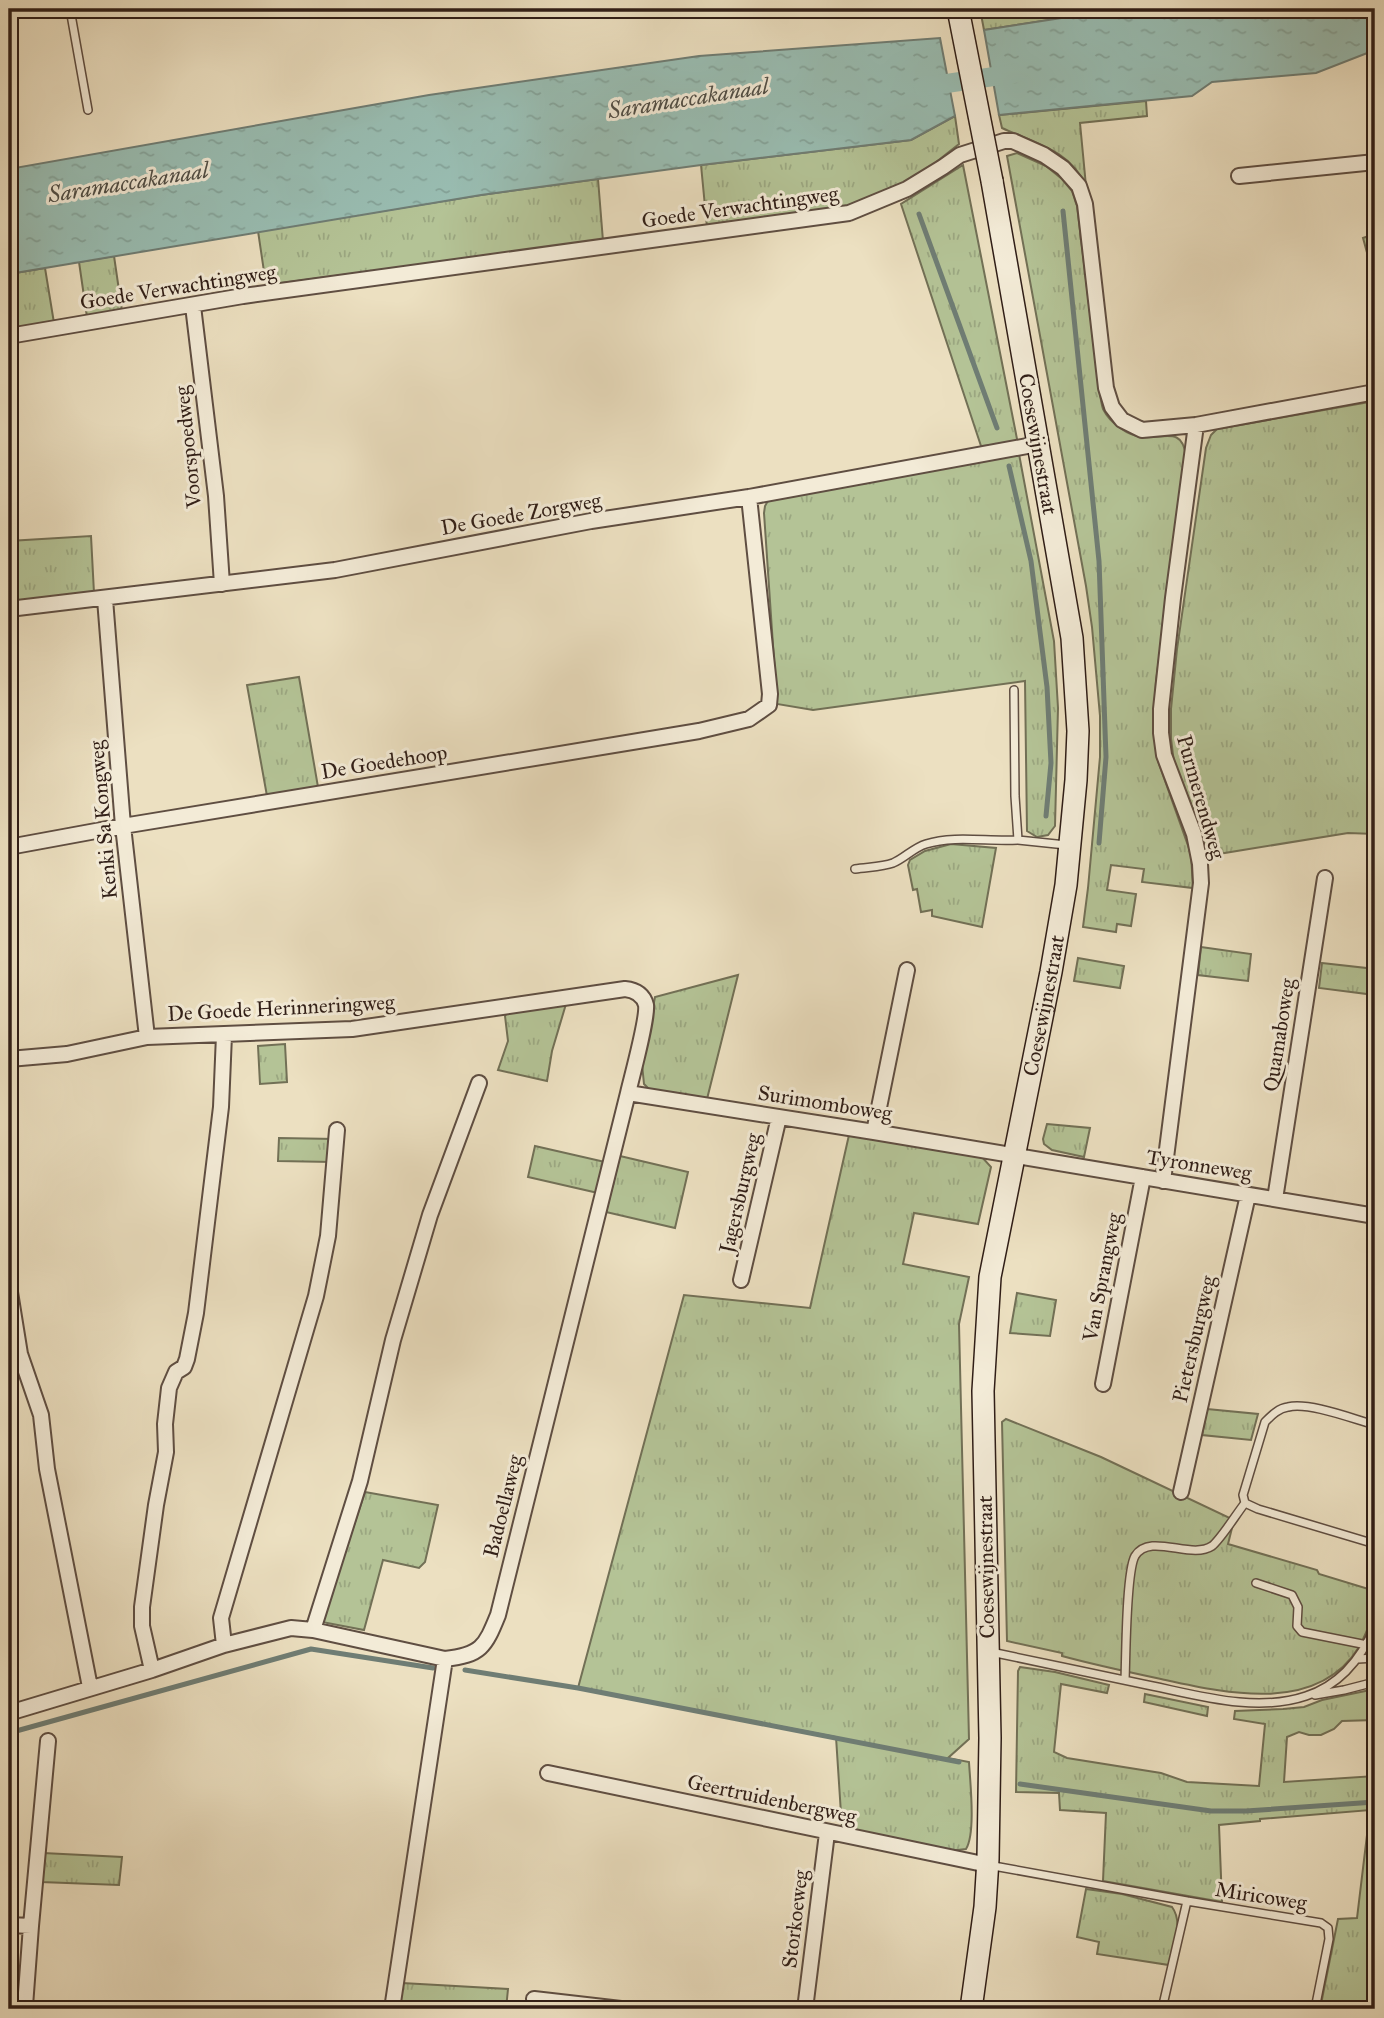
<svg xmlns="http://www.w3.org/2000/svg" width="1384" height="2018" font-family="'IM FELL Great Primer',serif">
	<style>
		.grass { fill: url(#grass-tufts); stroke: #727056; stroke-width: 2 }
		.water { fill: url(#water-ripples); stroke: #6f7d74; stroke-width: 2 }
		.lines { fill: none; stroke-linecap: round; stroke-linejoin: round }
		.stream { stroke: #6f7d74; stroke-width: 5 }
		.canal { stroke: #99bdb2; stroke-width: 19 }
		.service-casing { stroke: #5f4e42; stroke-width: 10 }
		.minor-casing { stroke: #5f4e42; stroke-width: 18 }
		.secondary-casing { stroke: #301e17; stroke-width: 24 }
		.service { stroke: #f3ebd7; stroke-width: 7 }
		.minor { stroke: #f3ebd7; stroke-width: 14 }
		.secondary { stroke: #f3ebd7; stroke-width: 21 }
		.secondary-bridge-casing { stroke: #301e17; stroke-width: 24; stroke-linecap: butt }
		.secondary-bridge { stroke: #f3ebd7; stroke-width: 21 }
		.labels { text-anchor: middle; stroke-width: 6; stroke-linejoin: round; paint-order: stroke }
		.street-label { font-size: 21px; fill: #301e17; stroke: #f3ebd7 }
		.water-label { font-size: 23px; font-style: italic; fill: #504e46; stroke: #f3ebd7 }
	</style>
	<defs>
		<pattern id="grass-tufts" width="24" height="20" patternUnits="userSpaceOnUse" patternTransform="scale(1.75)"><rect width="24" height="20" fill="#b4c396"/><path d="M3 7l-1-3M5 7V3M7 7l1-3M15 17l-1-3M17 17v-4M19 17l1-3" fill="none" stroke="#9ba781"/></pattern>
		<pattern id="water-ripples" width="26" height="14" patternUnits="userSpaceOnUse" patternTransform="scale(1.75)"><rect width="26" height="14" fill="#99bdb2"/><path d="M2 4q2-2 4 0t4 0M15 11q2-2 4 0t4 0" fill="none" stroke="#84a298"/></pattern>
	</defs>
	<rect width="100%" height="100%" fill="#ece0c1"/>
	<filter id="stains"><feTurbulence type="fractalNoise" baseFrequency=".00286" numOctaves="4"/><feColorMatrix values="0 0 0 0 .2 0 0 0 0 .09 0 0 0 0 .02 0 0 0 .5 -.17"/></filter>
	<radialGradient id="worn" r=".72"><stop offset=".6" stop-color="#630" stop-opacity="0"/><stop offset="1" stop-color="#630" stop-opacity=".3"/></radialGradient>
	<path class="grass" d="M980 9H1095V13L984 30Z
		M1146 101 1147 116 1080 123 1086 186C1070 150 1035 143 1002 128L999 115Z
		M955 116 959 144 926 170 885 194 860 203 829 210 707 227 701 165 911 140Z
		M1017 153 1046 166 1062 179 1072 191 1077 206 1099 387C1100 394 1101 403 1103 409 1110 423 1128 436 1143 437 1164 439 1182 426 1186 456L1156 681 1154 725 1158 761 1191 854 1193 888 1142 882 1144 869 1111 865 1107 890 1136 894 1131 926 1117 924 1116 932 1083 927 1088 888 1100 757V716L1092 627 1086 586 1007 156Z
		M963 165 1018 444 981 446 901 204Z
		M598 179 603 241 266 285 258 231 481 195Z
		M1375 234V282L1363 238Z
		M114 256 122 311 87 317 79 262Z
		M45 268 54 323 9 330V274Z
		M1375 401V834L1348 833 1206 856 1199 824 1174 763 1171 738V709L1177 649 1206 448 1211 435 1217 429Z
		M1019 454 1054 641 1058 708 1055 826 1048 835 1037 837 1027 831 1025 681 813 710 777 704 764 513 765 506 769 499Z
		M91 536 94 593 9 603V541Z
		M299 677 318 787 267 796 247 685Z
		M951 844 996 848 982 927 932 916V910L921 912 917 889 913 890 908 865 910 860 925 851Z
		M1201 947 1251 954 1248 981 1198 975Z
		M1078 958 1124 966 1120 988 1074 981Z
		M1322 963 1375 969V995L1319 988Z
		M738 975 707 1099 649 1089 644 1084 642 1064 655 997Z
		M566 1004 552 1051 547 1081 498 1070 508 1041 505 1016 507 1013Z
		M285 1044 287 1082 260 1084 258 1046Z
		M1047 1124 1090 1128 1084 1157 1052 1150 1044 1144 1043 1139Z
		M849 1135 981 1156 991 1167 978 1224 914 1213 903 1264 969 1277 959 1324 969 1739 948 1758 969 1762C970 1781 976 1833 966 1849L949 1851 842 1829 836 1737 578 1688 684 1295 810 1308Z
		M279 1138 335 1139 332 1162 278 1161Z
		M535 1146 605 1162 598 1193 528 1177Z
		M620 1156 688 1172 675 1228 606 1212Z
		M1017 1293 1056 1300 1050 1336 1010 1333Z
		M1207 1409 1258 1414 1251 1440 1202 1435Z
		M1006 1419 1101 1457 1234 1520 1228 1544 1317 1570 1319 1574 1375 1591C1375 1612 1369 1629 1359 1647 1317 1715 1225 1693 1161 1679 1128 1672 1095 1665 1062 1656V1653L1007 1641 1002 1422Z
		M365 1492 438 1505 425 1562 419 1568 383 1560 364 1630 322 1622Z
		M1020 1667 1055 1672 1109 1685 1107 1693 1061 1684 1054 1752 1067 1758 1161 1773 1187 1782 1259 1786 1265 1724 1234 1719 1235 1711 1283 1709 1304 1707 1322 1700 1375 1689V1720L1342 1721 1334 1729 1321 1735H1309L1299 1732 1287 1737 1284 1782 1375 1776V2009H1320L1338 1919 1357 1918 1370 1810 1260 1819V1821L1219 1825 1222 1902 1103 1881 1106 1813 1060 1810 1059 1793 1016 1792 1018 1671Z
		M1145 1694 1208 1707 1207 1716 1144 1702Z
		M43 1853 122 1857 119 1885 41 1882Z
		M1086 1889 1122 1894 1172 1907C1184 1923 1173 1947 1169 1965L1097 1954 1099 1942 1077 1937Z
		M402 1983 508 1989 506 2009H398Z"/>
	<path class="water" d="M1120 9H1375V50L1316 73 1212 82 1192 96 999 115 984 30Z
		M940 38 955 116 911 140 701 165 481 195 9 274V169L429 95 699 56Z"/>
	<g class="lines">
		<path class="stream" d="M1063 211 1099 561 1106 757 1099 843
			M919 214 997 428
			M1009 466 1031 561 1047 687 1051 763 1046 816
			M465 1670 578 1688 959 1762
			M9 1733 311 1649 433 1668
			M1020 1784 1211 1811H1246L1375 1802"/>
		<path class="canal" d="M923 87 1018 73"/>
		<g class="service-casing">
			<path id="service" d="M70 9 88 110
				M1014 690 1015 796 1018 840 1066 845
				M855 869C867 867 882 867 893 863 905 858 913 848 926 844 955 835 988 842 1018 840
				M1375 1425C1353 1419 1310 1402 1288 1407 1279 1408 1272 1415 1265 1422L1243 1495 1245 1503 1258 1509 1375 1544
				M1256 1583 1292 1595 1298 1607 1297 1626 1302 1632 1367 1645
				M991 1652C1040 1662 1089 1673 1138 1683 1191 1693 1253 1714 1306 1696 1340 1685 1362 1657 1375 1626
				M1358 1659 1375 1658
				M1125 1680C1126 1657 1126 1572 1135 1556 1150 1532 1191 1560 1212 1546 1221 1539 1237 1513 1245 1503
				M1315 1695 1344 1690 1375 1682
				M988 1865 1187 1901 1321 1923 1328 1928 1329 1939 1315 2009
				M1162 2009 1187 1901"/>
		</g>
		<g class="minor-casing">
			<path id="minor" d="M1239 176 1375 162
				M193 306 216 496 222 584
				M9 336 243 296 849 213 907 189 943 167 960 155 1004 141H1013L1044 155 1063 168 1079 186 1085 204 1106 388 1112 407 1122 420 1142 430 1196 425 1375 392
				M105 599 123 826 147 1037
				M9 609 335 570 591 521 749 497 1038 444
				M9 847 123 826 699 731 749 719 769 705 770 694 749 497
				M9 1059 67 1054 147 1037 352 1029 625 989C635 990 643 994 646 1005 648 1018 632 1076 628 1093L498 1615C485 1647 481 1655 445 1659L392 2009
				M628 1093 874 1132 1375 1216
				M874 1132 907 970
				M1163 1181 1201 883 1200 864 1194 834 1164 755 1161 733V709L1173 598 1196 425
				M1275 1199 1325 878
				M741 1280 779 1117
				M9 1286 20 1354 41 1415 47 1469 90 1687
				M1103 1384 1143 1177
				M1181 1492 1248 1195
				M313 1630 360 1481 393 1340 430 1215 479 1083
				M224 1645 221 1618 316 1296 328 1236 337 1130
				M152 1670 142 1626V1607L156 1505 166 1452 165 1424 169 1388 176 1372 184 1367 187 1359 196 1313 221 1107 224 1035
				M9 1713 152 1670 224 1645 291 1628 313 1630 445 1659
				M548 1773 988 1865
				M9 1925 31 1926
				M534 1999 621 2009
				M25 2006 31 1926 48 1741
				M805 2009 827 1833"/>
		</g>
		<g class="secondary-casing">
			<g id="secondary">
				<path id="s1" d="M971 2009 985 1907 988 1859 990 1738 983 1391 990 1277 1051 972 1066 885 1076 780 1078 731 1072 638 992 181"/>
			</g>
		</g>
		<use href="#service" class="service"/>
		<use href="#minor" class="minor"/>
		<use href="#secondary" class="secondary"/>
		<g class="secondary-bridge-casing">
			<path id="secondary-bridge" d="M958 9 992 181"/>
		</g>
		<use href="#secondary-bridge" class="secondary-bridge"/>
	</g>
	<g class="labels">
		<g class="street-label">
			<text transform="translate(740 207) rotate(-8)" y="7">Goede Verwachtingweg</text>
			<text transform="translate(178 287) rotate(-9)" y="7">Goede Verwachtingweg</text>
			<text transform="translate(1038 444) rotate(80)" y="7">Coesewijnestraat</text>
			<text transform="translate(188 447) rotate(-96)" y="7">Voorspoedweg</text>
			<text transform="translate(521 514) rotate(-10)" y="7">De Goede Zorgweg</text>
			<text transform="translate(384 762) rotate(-9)" y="7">De Goedehoop</text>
			<text transform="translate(1201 797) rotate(74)" y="7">Purmerendweg</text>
			<text transform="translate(103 820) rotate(-95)" y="7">Kenki Sa Kongweg</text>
			<text dy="7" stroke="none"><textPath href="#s1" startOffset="1010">Coesewijnestraat</textPath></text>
			<text transform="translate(281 1008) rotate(-3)" y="7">De Goede Herinneringweg</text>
			<text transform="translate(1279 1035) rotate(-81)" y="7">Quamaboweg</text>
			<text transform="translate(825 1103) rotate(9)" y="7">Surimomboweg</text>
			<text transform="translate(1199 1165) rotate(9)" y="7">Tyronneweg</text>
			<text transform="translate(740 1193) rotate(-77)" y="7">Jagersburgweg</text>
			<text transform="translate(1102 1277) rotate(-79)" y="7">Van Sprangweg</text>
			<text transform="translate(1194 1339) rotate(-77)" y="7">Pietersburgweg</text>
			<text transform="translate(503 1506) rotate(-76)" y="7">Badoellaweg</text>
			<text transform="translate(986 1567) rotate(-91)" y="7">Coesewijnestraat</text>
			<text transform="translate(772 1799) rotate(12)" y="7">Geertruidenbergweg</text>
			<text transform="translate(1261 1896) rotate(9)" y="7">Miricoweg</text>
			<text transform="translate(795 1919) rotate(-83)" y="7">Storkoeweg</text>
		</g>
		<g class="water-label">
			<text transform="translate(688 98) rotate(-9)" y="8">Saramaccakanaal</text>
			<text transform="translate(128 182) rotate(-9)" y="8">Saramaccakanaal</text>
		</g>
	</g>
	<rect width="1384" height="2018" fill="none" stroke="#ece0c1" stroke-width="35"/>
	<rect x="10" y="10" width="1363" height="1997" fill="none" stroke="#301e17" stroke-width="3.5"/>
	<rect x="18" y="18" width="1349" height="1983" fill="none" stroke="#301e17" stroke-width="2"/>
	<rect width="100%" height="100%" filter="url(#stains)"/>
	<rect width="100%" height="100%" fill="url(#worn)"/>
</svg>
